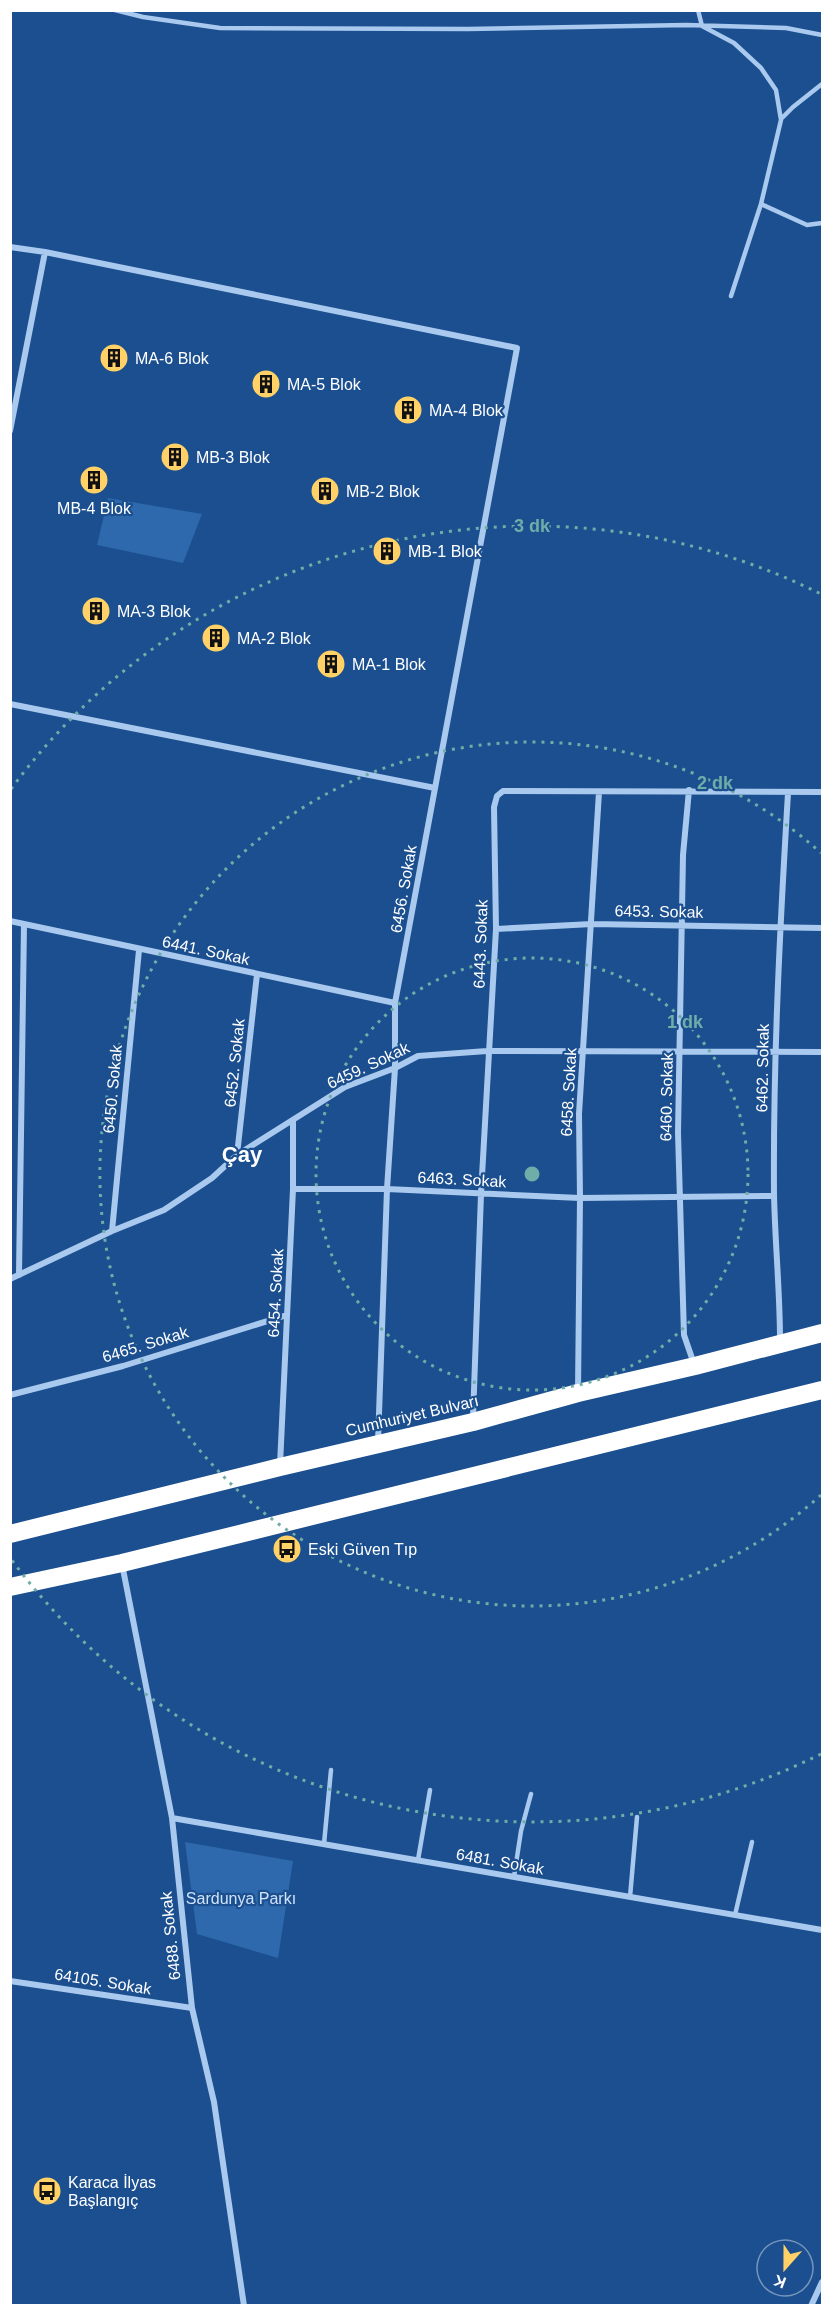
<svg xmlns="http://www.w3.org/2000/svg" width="833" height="2316" font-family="Arial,sans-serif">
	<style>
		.green { fill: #2e69ad }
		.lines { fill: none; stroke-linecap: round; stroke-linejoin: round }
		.lane { stroke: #a9c9ee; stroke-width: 4.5 }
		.street { stroke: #a9c9ee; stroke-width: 6 }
		.highway { stroke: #fff; stroke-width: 18 }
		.ring { fill: none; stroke: #6fada8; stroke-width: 3; stroke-dasharray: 3 6 }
		.labels { text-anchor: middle; stroke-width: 4.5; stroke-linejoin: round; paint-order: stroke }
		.poi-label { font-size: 16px; fill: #fff; stroke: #1b4f8f; text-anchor: start }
		.street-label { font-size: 16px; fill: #fff; stroke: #1b4f8f }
		.park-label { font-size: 16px; fill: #cfe3fa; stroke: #1b4f8f }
		.district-label { font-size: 22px; font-weight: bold; fill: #fff; stroke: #1b4f8f }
		.centre { fill: #6fada8; stroke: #1b4f8f; stroke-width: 3 }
		.ring-label { font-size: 18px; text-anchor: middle; font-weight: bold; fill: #6fada8; stroke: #1b4f8f; stroke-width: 4.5; stroke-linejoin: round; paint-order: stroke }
	</style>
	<rect width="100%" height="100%" fill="#1b4f8f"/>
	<path class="green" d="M108 498 202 514 183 563 97 545Z
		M185 1842 293 1861 278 1958 197 1934Z"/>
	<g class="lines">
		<path class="lane" d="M115 10 143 17 220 28 468 29 686 25 786 28 822 35
			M698 10 702 26 734 43 761 68 776 90 781 120 761 204 731 296
			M781 119 793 107 822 84
			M761 204 807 225 822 223
			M324 1844 331 1770
			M418 1860 430 1790
			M514 1877 521 1831 531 1794
			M630 1897 637 1817
			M735 1915 752 1842"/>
		<path class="street" d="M10 247 45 252 517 348 395 1003V1068L387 1189 378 1442
			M10 431 45 252
			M10 704 435 788
			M689 790 683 855 678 1133 684 1335 694 1364
			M10 921 395 1003
			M496 929 592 924 822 928
			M237 1155 257 974
			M293 1189H387L580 1198 774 1196
			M112 1231 139 950
			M19 1275 24 924
			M10 1279 112 1231 164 1210 212 1178 237 1155 345 1087 395 1068 418 1056 487 1051 822 1052
			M780 1340C780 1292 775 1243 774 1194 773 1060 780 926 788 793
			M578 1391 580 1198 579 1114 599 792
			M10 1395 123 1366 287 1315
			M473 1418 481 1194 496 929 494 807 497 796 503 791 822 792
			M280 1465 293 1189V1121
			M122 1564 172 1818 192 2008 214 2102 244 2306
			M172 1818 822 1930
			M10 1981 192 2008
			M811 2306 822 2282"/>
		<path class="highway" d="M10 1534 280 1467 473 1422 578 1393 695 1366 822 1333
			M10 1587 122 1563 822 1390"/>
	</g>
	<g class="ring">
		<circle cx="532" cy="1174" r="216"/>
		<path d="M821 1495A432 432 0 1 1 821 853"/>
		<path d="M821 1754A648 648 0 0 1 11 1559M11 789A648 648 0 0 1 821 594"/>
	</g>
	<defs>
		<g id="building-disc" transform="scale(1.5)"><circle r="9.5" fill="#ffd166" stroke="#1b4f8f"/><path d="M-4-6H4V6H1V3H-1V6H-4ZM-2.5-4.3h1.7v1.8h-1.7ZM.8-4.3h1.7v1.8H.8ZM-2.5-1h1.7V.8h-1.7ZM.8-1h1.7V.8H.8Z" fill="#111"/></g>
		<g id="bus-disc" transform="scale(1.5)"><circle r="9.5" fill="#ffd166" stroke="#1b4f8f"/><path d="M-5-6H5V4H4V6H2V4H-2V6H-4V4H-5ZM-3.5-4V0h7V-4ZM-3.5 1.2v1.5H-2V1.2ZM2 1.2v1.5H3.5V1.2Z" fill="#111"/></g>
	</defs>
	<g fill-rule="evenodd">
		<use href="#building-disc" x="114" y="358"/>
		<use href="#building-disc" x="266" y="384"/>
		<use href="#building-disc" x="408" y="410"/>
		<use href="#building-disc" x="175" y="457"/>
		<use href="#building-disc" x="94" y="480"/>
		<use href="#building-disc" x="325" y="491"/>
		<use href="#building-disc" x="387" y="551"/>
		<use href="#building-disc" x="96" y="611"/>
		<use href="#building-disc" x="216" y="638"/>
		<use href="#building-disc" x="331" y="664"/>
		<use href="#bus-disc" x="287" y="1549"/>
		<use href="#bus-disc" x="47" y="2191"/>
	</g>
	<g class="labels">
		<g class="poi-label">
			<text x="135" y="364">MA-6 Blok</text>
			<text x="287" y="390">MA-5 Blok</text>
			<text x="429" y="416">MA-4 Blok</text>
			<text x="196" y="463">MB-3 Blok</text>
			<text x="346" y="497">MB-2 Blok</text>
			<text x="94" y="514" text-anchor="middle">MB-4 Blok</text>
			<text x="408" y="557">MB-1 Blok</text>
			<text x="117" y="617">MA-3 Blok</text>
			<text x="237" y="644">MA-2 Blok</text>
			<text x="352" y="670">MA-1 Blok</text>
			<text x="308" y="1555">Eski Güven Tıp</text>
			<text x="68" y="2188">Karaca İlyas<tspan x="68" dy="18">Başlangıç</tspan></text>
		</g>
		<g class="street-label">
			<text transform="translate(403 889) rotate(-80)" y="6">6456. Sokak</text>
			<text transform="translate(659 911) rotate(1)" y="6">6453. Sokak</text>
			<text transform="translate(480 944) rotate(-88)" y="6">6443. Sokak</text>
			<text transform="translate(206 950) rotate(12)" y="6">6441. Sokak</text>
			<text transform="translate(234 1063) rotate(-84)" y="6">6452. Sokak</text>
			<text transform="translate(368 1065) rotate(-25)" y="6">6459. Sokak</text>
			<text transform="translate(762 1068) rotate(-89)" y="6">6462. Sokak</text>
			<text transform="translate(112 1089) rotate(-85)" y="6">6450. Sokak</text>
			<text transform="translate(568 1092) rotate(-87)" y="6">6458. Sokak</text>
			<text transform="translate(666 1097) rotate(-89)" y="6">6460. Sokak</text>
			<text transform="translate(462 1179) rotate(3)" y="6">6463. Sokak</text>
			<text transform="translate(275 1293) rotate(-87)" y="6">6454. Sokak</text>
			<text transform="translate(145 1344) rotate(-17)" y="6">6465. Sokak</text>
			<text transform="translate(412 1415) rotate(-13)" y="6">Cumhuriyet Bulvarı</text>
			<text transform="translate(500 1861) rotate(10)" y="6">6481. Sokak</text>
			<text transform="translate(170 1936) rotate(-96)" y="6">6488. Sokak</text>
			<text transform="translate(103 1981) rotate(9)" y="6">64105. Sokak</text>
		</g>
		<g class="park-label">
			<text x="241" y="1904">Sardunya Parkı</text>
		</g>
		<g class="district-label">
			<text x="242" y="1162">Çay</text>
		</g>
	</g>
	<circle cx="532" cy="1174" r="9" class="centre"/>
	<g class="ring-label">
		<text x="532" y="532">3 dk</text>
		<text x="715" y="789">2 dk</text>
		<text x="685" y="1028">1 dk</text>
	</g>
	<rect width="833" height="2316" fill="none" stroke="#ffffff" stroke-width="24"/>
	<g transform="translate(785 2268) rotate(201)"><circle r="28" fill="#1b4f8f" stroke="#7695bc" stroke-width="1.5"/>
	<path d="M0-4.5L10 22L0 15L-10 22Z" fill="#ffd166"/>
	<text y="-9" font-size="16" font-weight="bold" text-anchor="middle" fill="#ffffff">K</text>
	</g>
</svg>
